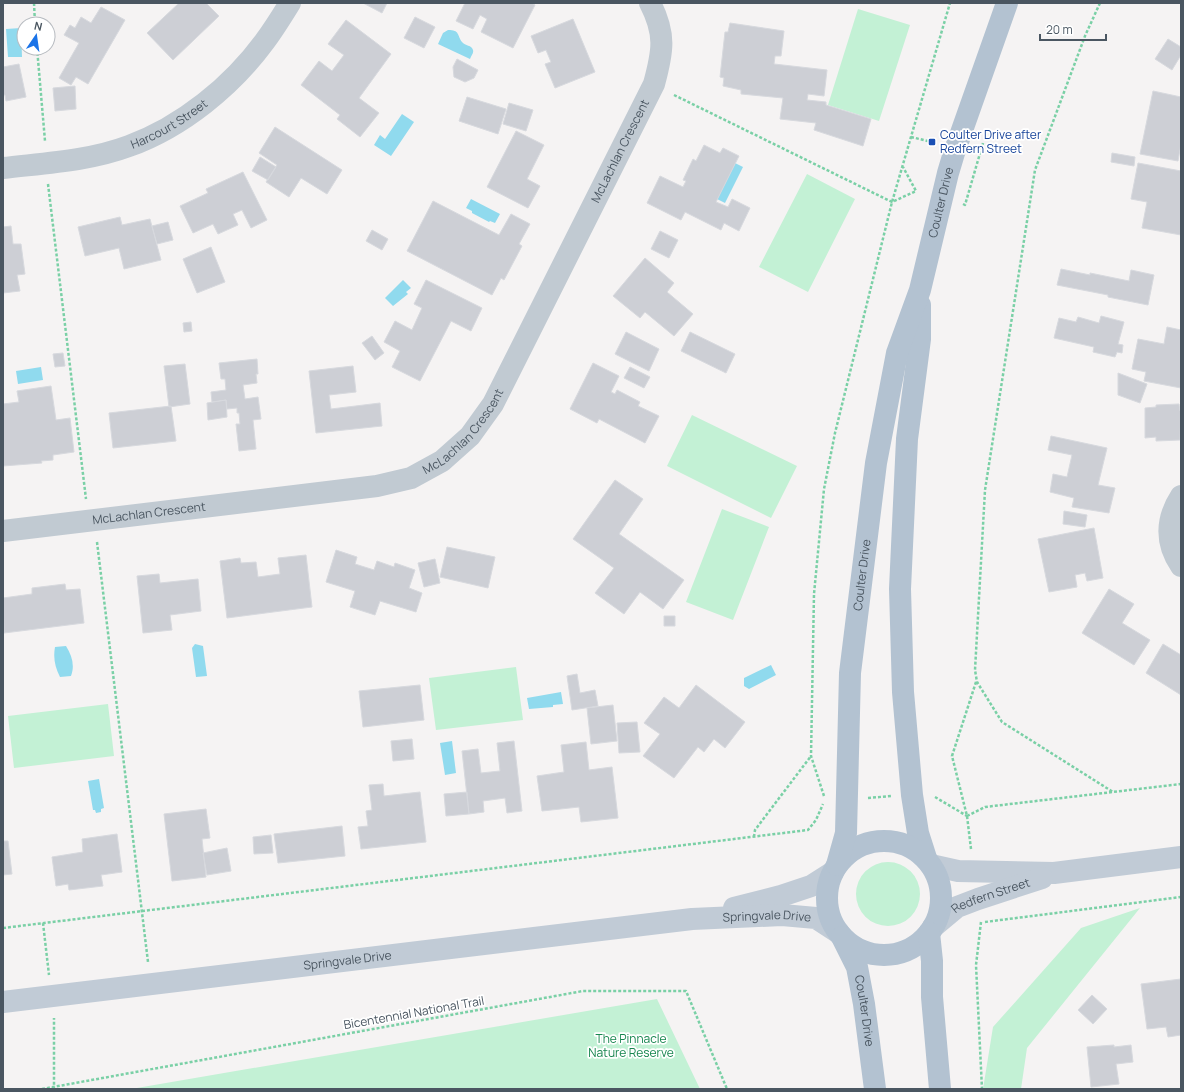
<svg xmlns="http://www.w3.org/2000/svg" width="1184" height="1092" font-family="Manrope,sans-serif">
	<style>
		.green { fill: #c3f1d5 }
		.water { fill: #90daee }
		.building { fill: #cdcfd5; stroke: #d7d9de }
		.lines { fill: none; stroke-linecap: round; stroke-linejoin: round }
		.path { stroke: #7ad0a6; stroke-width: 2.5; stroke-dasharray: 3 2; stroke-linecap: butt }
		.minor { stroke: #c1cad2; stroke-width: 22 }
		.secondary { stroke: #c1cbd6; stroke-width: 22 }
		.primary { stroke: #b3c2d1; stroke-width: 22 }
		.transit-dot { fill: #1a4fb4; stroke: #fff; stroke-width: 1.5 }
		.labels { text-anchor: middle; stroke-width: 3.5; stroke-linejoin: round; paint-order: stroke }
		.street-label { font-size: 12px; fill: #4a5661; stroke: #fff }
		.transit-label { font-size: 12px; fill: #164399; stroke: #fff; text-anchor: start }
		.park-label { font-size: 12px; fill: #17864f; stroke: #fff }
	</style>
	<rect width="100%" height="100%" fill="#f5f3f3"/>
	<path class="green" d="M858 9 910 25 879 121 828 105Z
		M807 174 855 199 808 292 759 267Z
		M692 415 797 466 771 518 667 466Z
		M722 509 769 527 733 620 686 602Z
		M516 667 523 720 436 730 429 678Z
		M108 704 114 756 14 768 8 716Z
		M856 894a32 32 0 1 1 64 0a32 32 0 1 1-64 0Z
		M1140 908 1027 1048 1021 1089H983L993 1027 1081 928Z
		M657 999 700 1089H131Z"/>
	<path class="water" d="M21 28 22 57H8L6 29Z
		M448 30C460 30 457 35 462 42 465 46 472 45 473 50 474 53 471 56 470 59L438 44 443 33Z
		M402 114 414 122 391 156 374 145 380 135 385 139Z
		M735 163 743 167 725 203 717 199Z
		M471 199 500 214 495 223 490 221 489 222 472 213V211L466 208Z
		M403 280 411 288 406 292 408 294 393 306 385 298Z
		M41 367 43 380 18 384 16 371Z
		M195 644 203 646 207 676 196 677 192 648Z
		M66 646C72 656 75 665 71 676L60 677C55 667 53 658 55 647Z
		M771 665 776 675 749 689 744 686V678Z
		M561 692 563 704 553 705V707L529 709 527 698Z
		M452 741 456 773 445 775 440 743Z
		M99 779 104 808 101 809V812L96 813 95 810H93L88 781Z"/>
	<path class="building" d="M179 3H206L219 16 173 60 147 33Z
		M363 3H387L382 13Z
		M465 3H532L535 5 513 48 481 32 487 19 480 15 473 29 456 21Z
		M101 7 125 20 88 84 76 77 71 85 59 78 79 43 64 35 70 25 75 28 81 17 91 23Z
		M415 17 435 27 424 48 404 38Z
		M573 19 595 72 555 88 545 64 551 62 546 50 538 53 531 36Z
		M346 20 391 54 359 98 379 113 360 137 337 119 340 115 301 85 319 61 332 71 344 55 328 44Z
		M730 23 784 31 781 56H775L774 64 827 70 824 96 808 94 807 100 826 102V105L871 119 863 146 814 130 816 123 780 119 783 98 741 94V90L723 86 724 78 720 77 725 32H728Z
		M1168 39 1181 47V55L1172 70 1155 59Z
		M457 59 478 70 474 78 465 82 454 77 453 67Z
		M19 64 26 97 6 101 5 95H3V67Z
		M75 86 76 109 55 111 53 88Z
		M1153 91 1181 97V144L1178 161 1140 154Z
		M467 97 506 109 498 134 459 121Z
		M509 103 533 110 526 131 503 124Z
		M275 127 342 170 327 194 301 178 289 197 266 182 277 165 259 153Z
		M516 131 544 145 527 179 540 186 528 208 487 187Z
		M704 145 720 153 723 148 739 156 716 202 728 207 732 199 750 208 739 231 724 223 721 230 685 212 681 220 647 203 660 176 683 187 686 181 683 180 693 159 696 161Z
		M1112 153 1135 157 1134 166 1111 162Z
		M260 157 276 167 268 180 252 171Z
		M1138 163 1181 171V235L1142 228 1147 202 1131 199Z
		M243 172 267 220 251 228 242 210 233 214 238 225 218 234 213 224 193 233 180 206 208 193 206 189Z
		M433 201 499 235 511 214 530 224 519 244 522 246 504 280 501 278 492 295 407 251Z
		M120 217 122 225 150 219 161 260 124 269 119 248 85 256 78 227Z
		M168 222 173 240 157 244 152 226Z
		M11 226 13 244H21L25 274 17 275 20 291 3 293V227Z
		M372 230 388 239 382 250 366 241Z
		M660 231 678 240 669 258 651 249Z
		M211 247 225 282 197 293 183 259Z
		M645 258 674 283 667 292 693 314 674 336 645 312 640 318 613 296Z
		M1061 269 1090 275V273L1129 281 1131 270 1154 275 1148 305 1108 297V295L1057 285Z
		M426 280 482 308 471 331 451 321 420 381 392 367 400 351 384 342 395 321 412 330 422 308 414 304Z
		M1101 316 1124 322 1118 344 1123 345 1122 353 1117 352 1115 357 1093 352 1094 347 1054 338 1059 318 1076 322 1078 317 1099 323Z
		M191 322 192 331 184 332 183 323Z
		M1167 327 1181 330V388L1144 381 1146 372 1132 369 1138 339 1164 344Z
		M626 332 659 349 649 371 615 354Z
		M690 332 735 354 726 373 681 351Z
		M372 336 384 353 375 360 362 343Z
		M63 353 65 366 55 367 53 354Z
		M257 359 258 374H256L257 383 243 385 245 399 258 397 261 419 253 420 256 449 239 451 236 424H240L239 413H237V408L227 409 226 400 212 402 211 392 226 390 225 379H221L219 363Z
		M593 363 619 376 611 392 615 394 617 390 640 402 638 406 659 416 645 443 599 419 597 423 570 409Z
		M185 364 190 404 169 407 164 366Z
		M353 366 356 392 329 395 331 409 380 403 382 426 316 433 309 371Z
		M630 367 650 377 644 388 624 378Z
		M1118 373 1147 384 1140 403 1118 395Z
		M51 386 56 420 70 418 74 452 53 455V460L41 461 42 463 3 466V404L19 402 17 391Z
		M226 400 227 417 208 420 207 403Z
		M1179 404 1180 411H1181L1180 440 1156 441V437L1145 438V408L1156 407V405Z
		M171 406 176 441 113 448 109 413Z
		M1051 436 1107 448 1098 485 1115 488 1109 513 1072 507 1074 498 1050 492 1053 474 1067 477 1072 455 1048 450Z
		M615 480 643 499 619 534 684 580 663 609 640 592 624 614 595 593 614 568 573 539Z
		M1064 511 1087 515 1085 527 1063 524Z
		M1094 528 1103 578 1087 581 1085 573 1075 575 1077 587 1049 592 1038 539Z
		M447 547 495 557 488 588 440 577Z
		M336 550 357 557 355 564 374 570 377 561 394 567 395 563 415 570 409 588 422 593 416 612 380 601 375 615 350 607 355 591 326 582Z
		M306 555 312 607 227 618 220 561 240 558 241 563 256 562 258 577 280 574 278 558Z
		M435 559 440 583 424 587 418 563Z
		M159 574 160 583 198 579 201 611 170 615 172 630 143 633 137 576Z
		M65 584 66 590 80 589 84 623 4 633 3 598 32 594V588Z
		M1109 589 1134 604 1122 623 1150 640 1134 665 1082 633Z
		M664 616H675V626H664Z
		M1163 644 1181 655V695L1146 673Z
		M577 674 580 693 595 690 598 706 572 710 567 676Z
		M420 685 424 720 363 727 359 691Z
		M696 685 745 722 725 748 714 739 704 752 698 747 674 778 643 756 660 734 644 723 664 697 679 708Z
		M613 705 617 741 591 744 587 708Z
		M637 722 640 752 619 753 617 723Z
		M412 739 414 759 393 761 391 741Z
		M514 741 522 811 507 813 505 798 483 801 484 812 469 814 462 751 478 749 481 773 500 771 497 743Z
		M586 742 589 770 612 767 618 818 581 822 579 807 542 811 537 776 564 772 561 745Z
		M383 784 384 796 420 792 426 842 361 849 358 827 368 826 366 811 372 810 369 785Z
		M467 792 469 814 446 816 444 794Z
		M206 809 210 838 202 839 206 877 172 881 164 814Z
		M342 826 345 856 278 863 274 834Z
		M117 834 122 872 101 875 103 886 69 890 68 884 56 886 52 857 83 852 82 839Z
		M271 835 273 853 254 854 253 837Z
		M3 841H8L12 874 3 875Z
		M227 848 231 871 207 875 203 853Z
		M1181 979V1035L1168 1037 1166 1027 1147 1029 1141 984Z
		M1092 995 1107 1009 1093 1024 1078 1010Z
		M1114 1045V1047L1131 1045 1133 1062 1116 1064 1119 1084 1091 1087 1087 1047Z"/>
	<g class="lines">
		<path class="path" d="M34 3 35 24
			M1100 3 1085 36 1035 170 985 490 975 670 977 682 1002 722 1113 792
			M37 48 45 141
			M674 95 892 202 916 191 903 167
			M911 137 932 142
			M48 184 86 499
			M963 204 965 205 983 143
			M97 542 148 962
			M824 796 811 756 814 594 824 489 835 433 892 202 950 3
			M935 797 967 816
			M868 798 891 796
			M967 816 985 807 1181 784
			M754 837 755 830 811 756
			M971 849 967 816 952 756 976 682
			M981 922 976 965 982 1089
			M985 922 1181 897
			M43 923 49 975
			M3 928 808 830 816 820 823 804
			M42 1089 583 991H686L727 1089
			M52 1089 54 1087V1018"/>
		<g class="minor">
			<path id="s1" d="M3 168C45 163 89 161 129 146 182 127 232 86 265 41 274 29 282 16 290 3"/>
			<path d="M1181 496C1166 519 1165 543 1181 566"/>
			<path id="s2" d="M3 531 377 486 411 478 442 461 470 436 493 404 654 84C663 51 666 34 650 3"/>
		</g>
		<g class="secondary">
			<path d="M931 865 958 871 1054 873 1181 857"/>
			<path d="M734 908 781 896 811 886 833 872"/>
			<path id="s3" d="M933 927 957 907 978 899 1042 878"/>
			<path id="s4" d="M3 1002 692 919 782 915 816 918 839 933"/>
		</g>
		<g class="primary">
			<path d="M920 305V339L907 439 900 589 903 692 912 795 918 833 926 858"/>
			<circle cx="884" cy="898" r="57"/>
			<path id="s5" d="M837 865 846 833 850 673 876 463 897 353 920 290 948 173 954 153 1007 3"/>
			<path d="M929 933 932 961V997L940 1089"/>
			<path id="s6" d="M842 937 857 967 864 1004 875 1089"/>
		</g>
	</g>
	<rect class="transit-dot" x="928" y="138" width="8" height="8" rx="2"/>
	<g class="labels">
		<g class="street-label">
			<text dy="4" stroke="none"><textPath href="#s1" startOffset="174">Harcourt Street</textPath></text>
			<text dy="4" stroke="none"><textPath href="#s2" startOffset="807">McLachlan Crescent</textPath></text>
			<text dy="4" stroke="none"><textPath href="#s5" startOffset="674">Coulter Drive</textPath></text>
			<text dy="4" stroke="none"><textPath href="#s2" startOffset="483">McLachlan Crescent</textPath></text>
			<text dy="4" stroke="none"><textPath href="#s2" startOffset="147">McLachlan Crescent</textPath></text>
			<text dy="4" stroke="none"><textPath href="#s5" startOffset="292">Coulter Drive</textPath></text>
			<text dy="4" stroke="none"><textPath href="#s3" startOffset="67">Redfern Street</textPath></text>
			<text dy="4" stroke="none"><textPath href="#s4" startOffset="769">Springvale Drive</textPath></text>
			<text dy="4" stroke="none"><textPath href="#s4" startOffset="347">Springvale Drive</textPath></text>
			<text dy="4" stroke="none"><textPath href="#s6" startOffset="78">Coulter Drive</textPath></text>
			<text transform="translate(414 1013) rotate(-10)" y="4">Bicentennial National Trail</text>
		</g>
		<g class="transit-label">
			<text x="940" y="139">Coulter Drive after<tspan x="940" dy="14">Redfern Street</tspan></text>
		</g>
		<g class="park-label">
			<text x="631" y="1043">The Pinnacle<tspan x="631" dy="14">Nature Reserve</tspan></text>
		</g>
	</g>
	<rect width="1184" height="1092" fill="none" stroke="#4a5661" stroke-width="8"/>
	<g transform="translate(36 36) rotate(13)"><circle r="19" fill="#ffffff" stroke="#b7bbc0"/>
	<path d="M0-3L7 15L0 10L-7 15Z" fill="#1a73e8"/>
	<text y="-6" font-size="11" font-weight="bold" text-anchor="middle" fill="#4a5661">N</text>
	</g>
	<path d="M1040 34v6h66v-6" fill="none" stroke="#4a5661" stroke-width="2"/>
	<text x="1046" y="34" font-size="12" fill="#4a5661" stroke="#ffffff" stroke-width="3" paint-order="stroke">20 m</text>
</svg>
